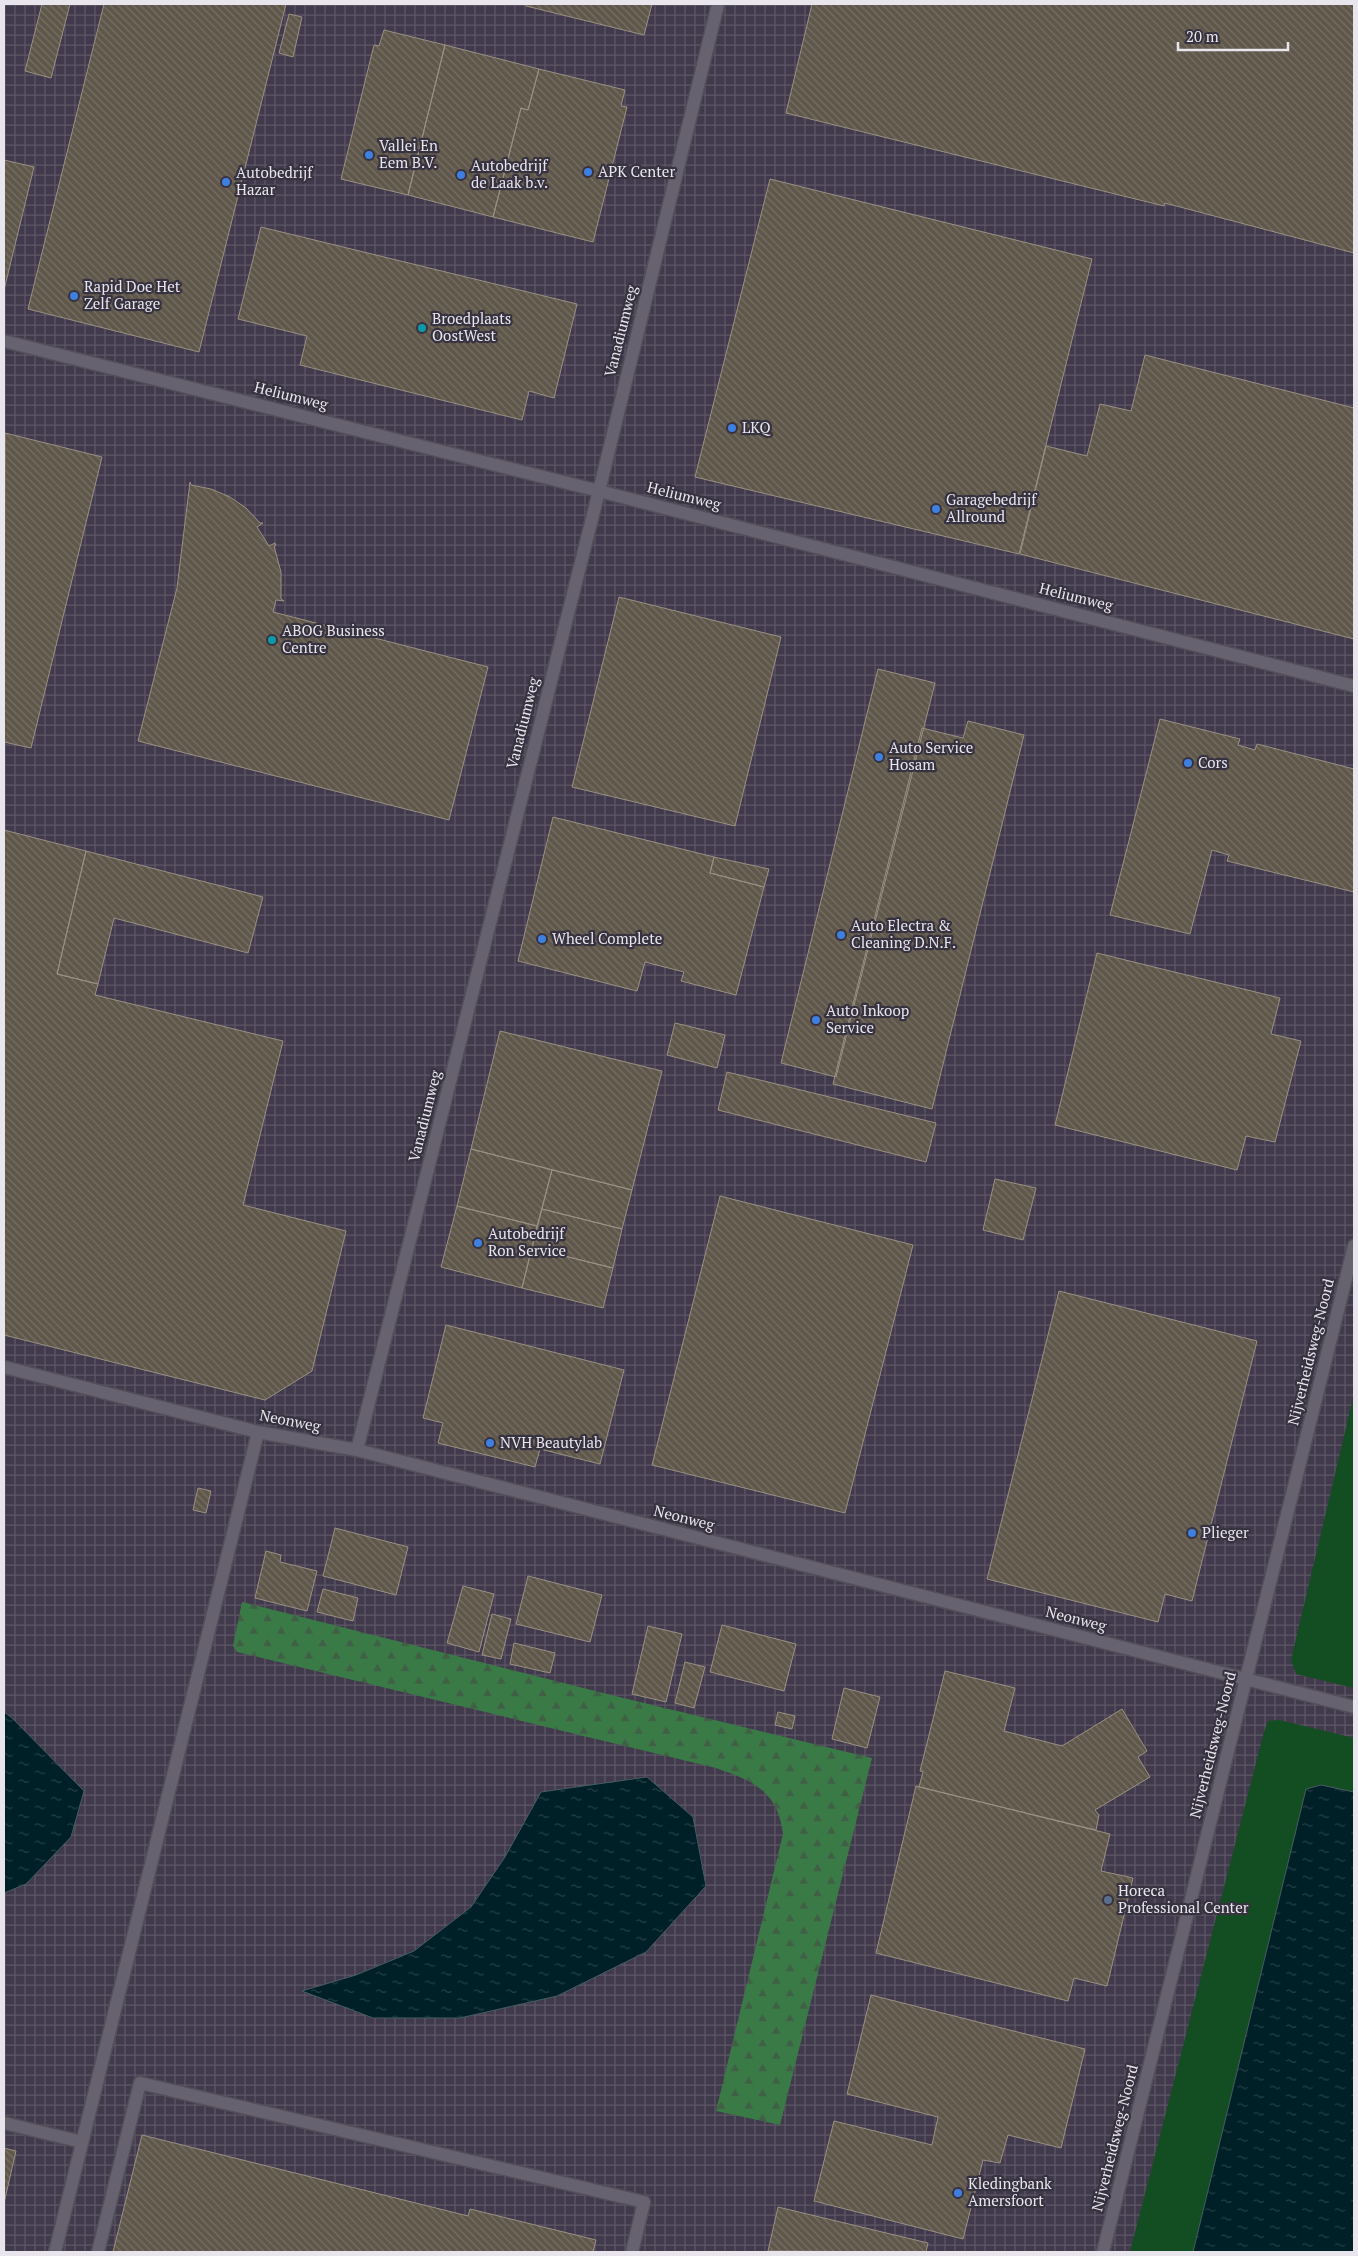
<svg xmlns="http://www.w3.org/2000/svg" width="1358" height="2256" font-family="'PT Serif',serif">
	<style>
		.industrial { fill: url(#industrial-grid) }
		.grass { fill: #134e22 }
		.forest { fill: url(#forest-firs) }
		.water { fill: url(#water-ripples); stroke: #465b62 }
		.building { fill: url(#building-back-hatch); stroke: #9a9083 }
		.lines { fill: none; stroke-linecap: round; stroke-linejoin: round }
		.minor-casing { stroke: #534f59; stroke-width: 15 }
		.minor { stroke: #66626f; stroke-width: 12 }
		.shop-dot { fill: #3f7fe0; stroke: #36323f; stroke-width: 2 }
		.culture-dot { fill: #0f9aa8; stroke: #36323f; stroke-width: 2 }
		.service-dot { fill: #5c6f8a; stroke: #36323f; stroke-width: 2 }
		.labels { text-anchor: middle; stroke-width: 4.5; stroke-linejoin: round; paint-order: stroke }
		.poi-label { font-size: 15px; fill: #e8e5ed; stroke: #36323f; text-anchor: start }
		.street-label { font-size: 15px; fill: #e8e5ed; stroke: #36323f }
	</style>
	<defs>
		<pattern id="industrial-grid" width="8" height="8" patternUnits="userSpaceOnUse" patternTransform="scale(1.25)"><rect width="8" height="8" fill="#403a4c"/><path d="M0 4h8M4 0v8" fill="none" stroke="#5c5666"/></pattern>
		<pattern id="forest-firs" width="22" height="20" patternUnits="userSpaceOnUse" patternTransform="scale(1.25)"><rect width="22" height="20" fill="#3a7a46"/><path d="M5 1l3.5 6h-7zM16 11l3.5 6h-7z" fill="#406046"/></pattern>
		<pattern id="water-ripples" width="26" height="14" patternUnits="userSpaceOnUse" patternTransform="scale(1.25)"><rect width="26" height="14" fill="#002027"/><path d="M2 4q2-2 4 0t4 0M15 11q2-2 4 0t4 0" fill="none" stroke="#254047"/></pattern>
		<pattern id="building-back-hatch" width="6" height="6" patternUnits="userSpaceOnUse" patternTransform="scale(1.25)"><rect width="6" height="6" fill="#60574b"/><path d="M-1 5l2 2M0 0l6 6M5-1l2 2" fill="none" stroke="#776f65"/></pattern>
	</defs>
	<rect width="100%" height="100%" fill="#36323f"/>
	<path class="industrial" d="M4 4H1354V2252H4Z"/>
	<path class="grass" d="M1354 1394V1688L1296 1674 1291 1660Z
		M1279 1720 1354 1738V1792L1321 1785 1306 1789 1193 2252H1130L1264 1732 1268 1721Z"/>
	<path class="forest" d="M242 1602 611 1695 872 1758 780 2125 716 2111 783 1834C778 1791 753 1781 716 1768L237 1652 233 1646Z"/>
	<path class="water" d="M4 1712 12 1718 84 1791 71 1837 26 1884 4 1893Z
		M647 1777 693 1817 706 1886 646 1952 557 1996 460 2018H373L302 1991 356 1975 414 1951 471 1907 505 1857 541 1792Z
		M1321 1785 1354 1792V2252H1193L1306 1789Z"/>
	<path class="building" d="M42 4H70L51 78 25 71Z
		M104 4H286L199 352 28 309Z
		M526 4H652L644 35 526 6Z
		M812 4H1354V253L1165 203 1164 206 786 113Z
		M289 14 302 17 293 57 279 53Z
		M384 30 445 45 408 195 341 179 374 45 379 46Z
		M445 45 539 69 528 110 521 108 493 217 408 195Z
		M539 69 625 90 621 106 627 107 593 242 493 217 521 108 528 110Z
		M4 160 34 167 4 290Z
		M770 179 1092 259 1019 554 695 477Z
		M261 227 577 304 554 398 529 391 522 420 300 365 307 336 238 319Z
		M1145 355 1354 408V639L1020 554 1046 446 1087 456 1100 404 1131 411Z
		M5 433 102 457 31 748 4 742Z
		M190 482 191 485 211 489 230 497 246 508 260 523H263L257 527 269 546 275 543 276 545 274 546 281 572V599L284 601 276 600 273 612 488 667 449 820 138 741 177 588Z
		M619 597 781 637 735 826 572 787Z
		M878 669 935 683 836 1077 781 1063Z
		M1160 719 1240 739 1238 745 1255 750 1257 744 1354 769V892L1227 861 1229 855 1212 850 1190 934 1110 915Z
		M968 721 1024 735 932 1109 833 1084 922 728 963 738Z
		M553 817 714 857 710 873 764 887 736 995 681 981 684 972 645 962 637 991 518 961Z
		M4 830 86 851 57 974 98 984 95 995 283 1041 243 1205 346 1231 312 1371 265 1400 4 1335Z
		M86 851 263 897 248 953 114 918 98 984 57 974Z
		M714 857 769 869 764 887 710 873Z
		M1097 953 1280 998 1271 1034 1301 1041 1275 1142 1246 1136 1237 1170 1055 1125Z
		M675 1023 725 1035 717 1068 667 1055Z
		M500 1031 662 1071 632 1190 471 1149Z
		M727 1072 936 1123 926 1162 718 1110Z
		M471 1149 552 1170 537 1226 457 1206Z
		M552 1170 632 1190 622 1229 542 1209Z
		M995 1179 1036 1188 1023 1240 983 1230Z
		M720 1196 913 1245 845 1513 652 1465Z
		M457 1206 537 1226 522 1288 441 1267Z
		M542 1209 622 1229 613 1268 532 1248Z
		M532 1248 613 1268 603 1308 522 1288Z
		M1059 1291 1257 1341 1192 1601 1165 1594 1158 1622 987 1579Z
		M446 1325 624 1370 600 1464 540 1449 535 1467 438 1443 443 1423 423 1418Z
		M198 1488 211 1491 206 1513 193 1510Z
		M335 1528 408 1547 396 1595 323 1576Z
		M266 1551 281 1555 280 1562 317 1571 307 1611 255 1598Z
		M528 1576 602 1595 590 1642 516 1624Z
		M463 1586 494 1594 479 1652 447 1643Z
		M323 1589 358 1598 353 1621 317 1612Z
		M492 1614 511 1619 501 1659 482 1655Z
		M722 1625 796 1644 784 1691 710 1672Z
		M648 1626 682 1634 666 1702 632 1694Z
		M514 1643 555 1653 550 1673 510 1664Z
		M685 1662 705 1667 694 1708 675 1703Z
		M945 1671 1015 1688 1004 1731 1062 1746 1122 1709 1147 1751 1138 1757 1150 1777 1095 1810 1099 1815 1096 1830 919 1787 923 1772 920 1771Z
		M844 1688 880 1697 867 1748 832 1739Z
		M778 1712 795 1716 792 1729 775 1725Z
		M916 1786 1110 1834 1101 1871 1133 1878 1107 1986 1074 1978 1068 2001 876 1953Z
		M871 1995 1085 2049 1061 2148 1008 2135 1000 2163 983 2160 963 2239 814 2201 834 2121 932 2145 938 2117 847 2094Z
		M142 2135 468 2216 470 2209 596 2240 593 2252H113Z
		M4 2148 16 2151 4 2203Z
		M778 2207 928 2243 926 2252 768 2251Z"/>
	<g class="lines">
		<g class="minor-casing">
			<path id="minor" d="M4 341 599 491 1354 686
				M4 1367 258 1432 357 1450 1354 1707
				M357 1450 599 491 718 4
				M4 2123 82 2142
				M55 2252 258 1432
				M98 2252 140 2083 644 2202 632 2252
				M1103 2252 1354 1246"/>
		</g>
		<use href="#minor" class="minor"/>
	</g>
	<g class="shop-dot">
		<circle cx="369" cy="155" r="5"/>
		<circle cx="588" cy="172" r="5"/>
		<circle cx="461" cy="175" r="5"/>
		<circle cx="226" cy="182" r="5"/>
		<circle cx="74" cy="296" r="5"/>
		<circle cx="732" cy="428" r="5"/>
		<circle cx="936" cy="509" r="5"/>
		<circle cx="879" cy="757" r="5"/>
		<circle cx="1188" cy="763" r="5"/>
		<circle cx="841" cy="935" r="5"/>
		<circle cx="542" cy="939" r="5"/>
		<circle cx="816" cy="1020" r="5"/>
		<circle cx="478" cy="1243" r="5"/>
		<circle cx="490" cy="1443" r="5"/>
		<circle cx="1192" cy="1533" r="5"/>
		<circle cx="958" cy="2193" r="5"/>
	</g>
	<g class="culture-dot">
		<circle cx="422" cy="328" r="5"/>
		<circle cx="272" cy="640" r="5"/>
	</g>
	<circle class="service-dot" cx="1108" cy="1900" r="5"/>
	<g class="labels">
		<g class="poi-label">
			<text x="379" y="151">Vallei En<tspan x="379" dy="17">Eem B.V.</tspan></text>
			<text x="471" y="171">Autobedrijf<tspan x="471" dy="17">de Laak b.v.</tspan></text>
			<text x="598" y="177">APK Center</text>
			<text x="236" y="178">Autobedrijf<tspan x="236" dy="17">Hazar</tspan></text>
			<text x="84" y="292">Rapid Doe Het<tspan x="84" dy="17">Zelf Garage</tspan></text>
			<text x="432" y="324">Broedplaats<tspan x="432" dy="17">OostWest</tspan></text>
			<text x="742" y="433">LKQ</text>
			<text x="946" y="505">Garagebedrijf<tspan x="946" dy="17">Allround</tspan></text>
			<text x="282" y="636">ABOG Business<tspan x="282" dy="17">Centre</tspan></text>
			<text x="889" y="753">Auto Service<tspan x="889" dy="17">Hosam</tspan></text>
			<text x="1198" y="768">Cors</text>
			<text x="851" y="931">Auto Electra &amp;<tspan x="851" dy="17">Cleaning D.N.F.</tspan></text>
			<text x="552" y="944">Wheel Complete</text>
			<text x="826" y="1016">Auto Inkoop<tspan x="826" dy="17">Service</tspan></text>
			<text x="488" y="1239">Autobedrijf<tspan x="488" dy="17">Ron Service</tspan></text>
			<text x="500" y="1448">NVH Beautylab</text>
			<text x="1202" y="1538">Plieger</text>
			<text x="1118" y="1896">Horeca<tspan x="1118" dy="17">Professional Center</tspan></text>
			<text x="968" y="2189">Kledingbank<tspan x="968" dy="17">Amersfoort</tspan></text>
		</g>
		<g class="street-label">
			<text transform="translate(621 331) rotate(-76)" y="5">Vanadiumweg</text>
			<text transform="translate(291 396) rotate(14)" y="5">Heliumweg</text>
			<text transform="translate(684 496) rotate(14)" y="5">Heliumweg</text>
			<text transform="translate(1076 597) rotate(14)" y="5">Heliumweg</text>
			<text transform="translate(523 723) rotate(-76)" y="5">Vanadiumweg</text>
			<text transform="translate(425 1116) rotate(-76)" y="5">Vanadiumweg</text>
			<text transform="translate(1311 1352) rotate(-76)" y="5">Nijverheidsweg-Noord</text>
			<text transform="translate(290 1421) rotate(11)" y="5">Neonweg</text>
			<text transform="translate(684 1518) rotate(14)" y="5">Neonweg</text>
			<text transform="translate(1076 1619) rotate(14)" y="5">Neonweg</text>
			<text transform="translate(1213 1745) rotate(-76)" y="5">Nijverheidsweg-Noord</text>
			<text transform="translate(1115 2138) rotate(-76)" y="5">Nijverheidsweg-Noord</text>
		</g>
	</g>
	<rect width="1358" height="2256" fill="none" stroke="#e8e5ed" stroke-width="10"/>
	<path d="M1178 42v8h110v-8" fill="none" stroke="#e8e5ed" stroke-width="2.5"/>
	<text x="1186" y="42" font-size="15" fill="#e8e5ed" stroke="#36323f" stroke-width="4" paint-order="stroke">20 m</text>
</svg>
